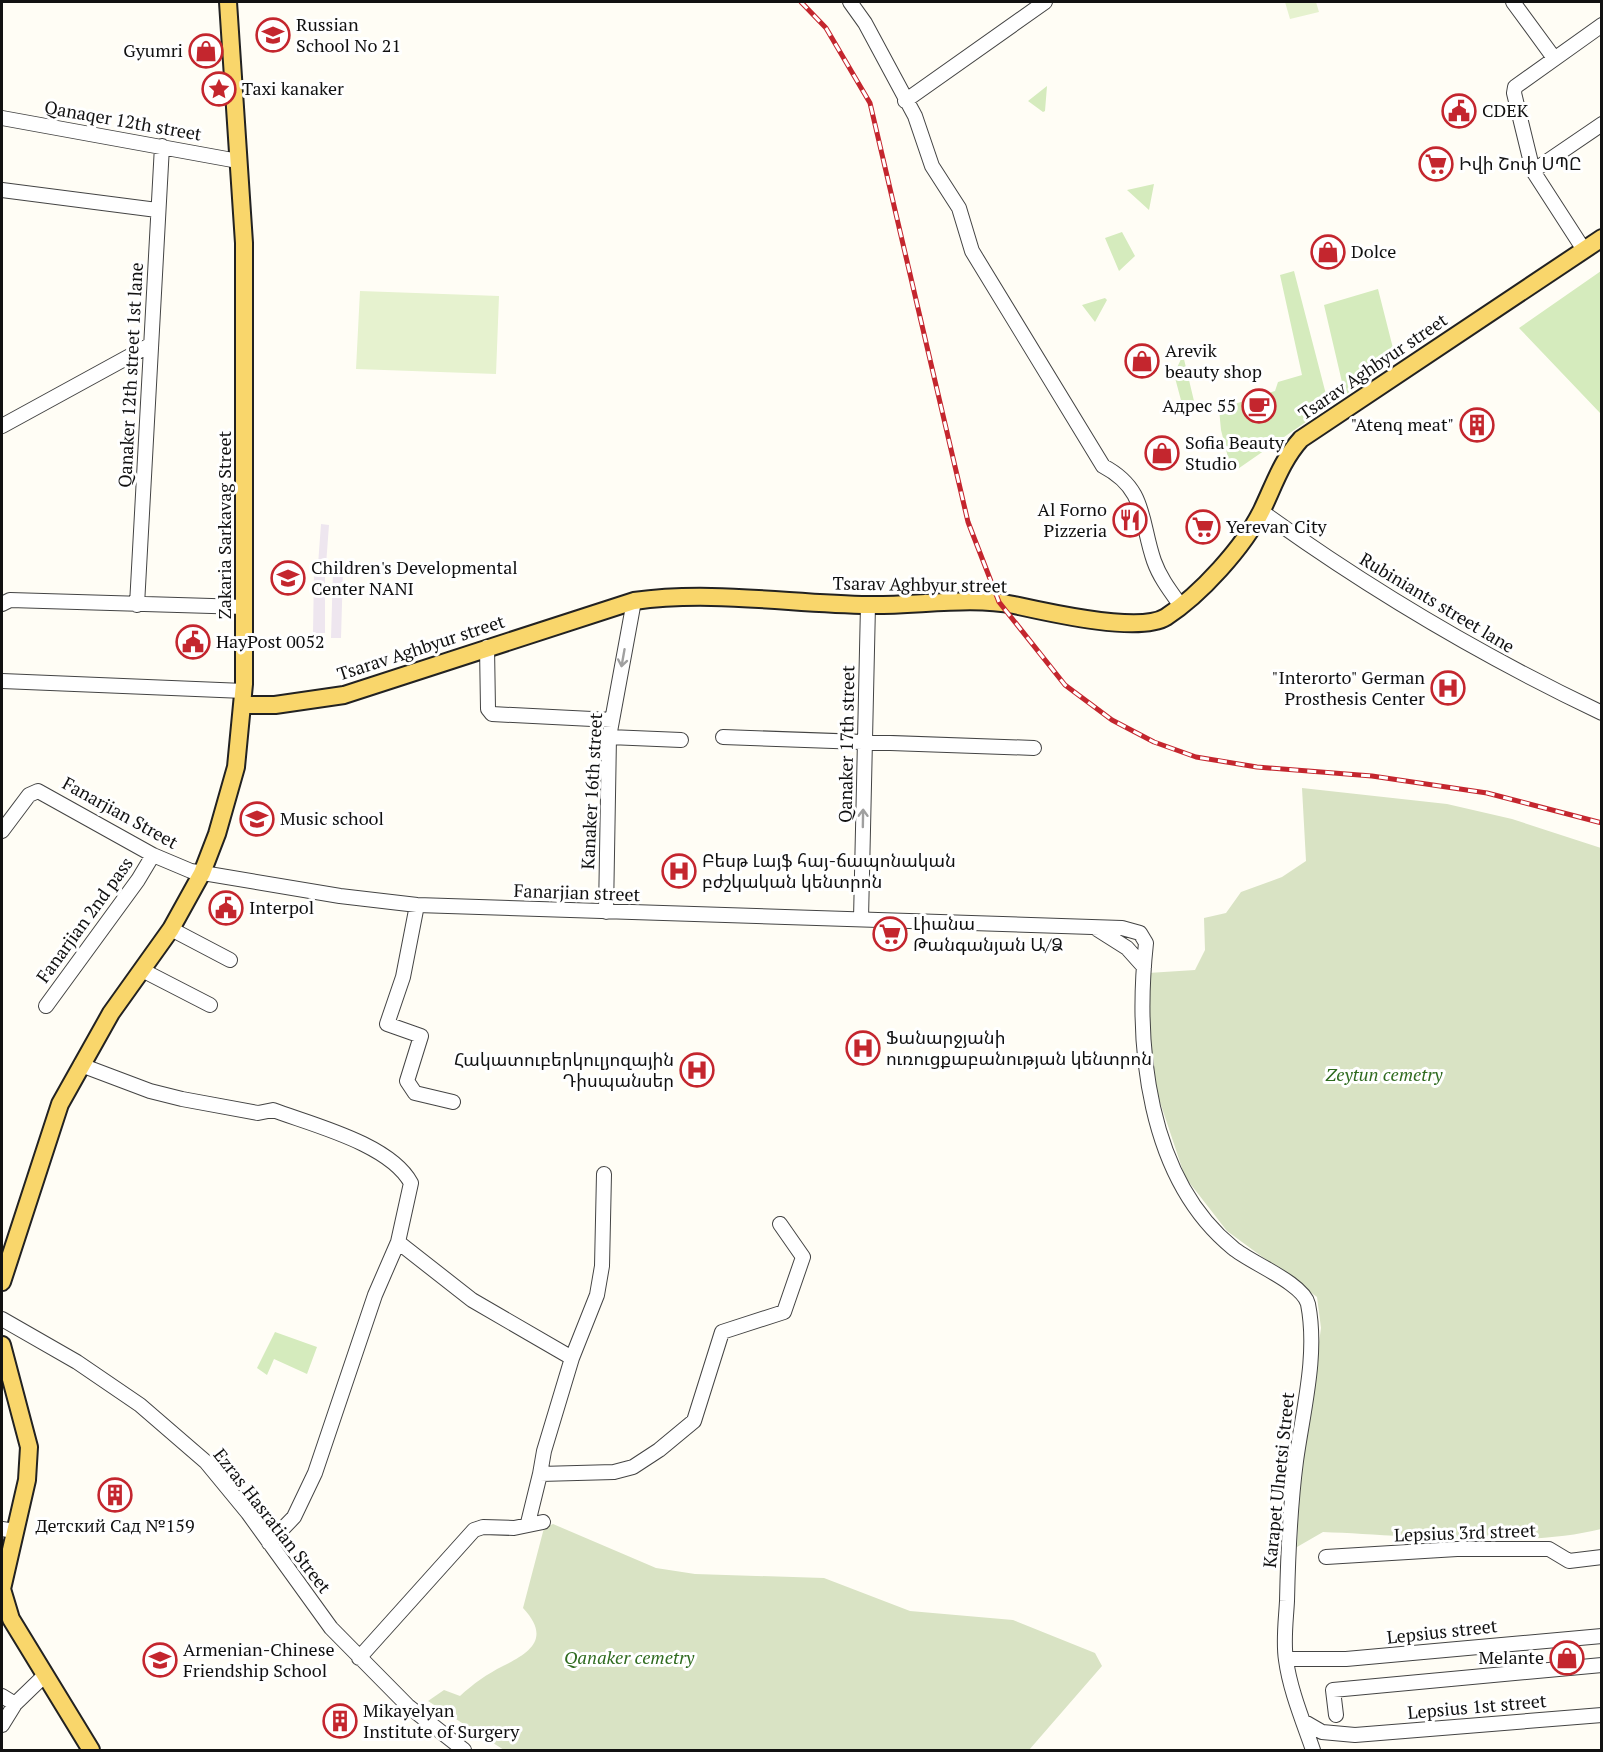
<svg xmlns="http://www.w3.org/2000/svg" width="1603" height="1752" font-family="'PT Serif','Noto Sans Armenian',serif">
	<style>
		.industrial { fill: #eee6ef }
		.green { fill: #d5ebbd }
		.cemetery { fill: #d9e3c4 }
		.pitch { fill: #e6f2cf }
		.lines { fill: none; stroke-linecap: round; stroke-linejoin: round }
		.minor-casing { stroke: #444; stroke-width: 16 }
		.major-casing { stroke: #222; stroke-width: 20 }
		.minor { stroke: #fff; stroke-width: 14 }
		.major { stroke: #f9d66b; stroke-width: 16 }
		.rail-casing { stroke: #c4262e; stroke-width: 5 }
		.rail { stroke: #fff; stroke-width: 3; stroke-dasharray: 9; stroke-linecap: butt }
		.oneway { stroke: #a0a0a0 }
		.labels { text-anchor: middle; stroke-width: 6; stroke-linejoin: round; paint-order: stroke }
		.poi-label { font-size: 18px; fill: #111; stroke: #fff; text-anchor: start }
		.street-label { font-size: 18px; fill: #111; stroke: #fff }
		.park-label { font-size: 18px; font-style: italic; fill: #2f6b1f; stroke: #fff }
	</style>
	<rect width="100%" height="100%" fill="#fffdf5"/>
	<path class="industrial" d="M321 524 329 525 326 565H318Z
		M333 570H343L341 638H331Z
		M314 572H325V633H313Z"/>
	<path class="green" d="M1047 86 1045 111 1043 112 1028 101Z
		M1154 184 1149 210 1127 190Z
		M1122 232 1135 256 1119 271 1105 238Z
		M1294 271 1329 406 1232 473 1221 430 1219 409 1275 391 1278 382 1302 375 1280 275Z
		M1601 271V414L1519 328Z
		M1378 289 1396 360 1345 395 1324 305Z
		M1105 298 1107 300 1095 322 1082 305Z
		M1183 355 1194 401 1182 404 1174 374Z
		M275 1332 317 1347 307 1374 274 1359 267 1375 257 1368Z"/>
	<path class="cemetery" d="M1302 788 1447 804 1512 819 1601 848V1529C1523 1549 1406 1535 1323 1532L1297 1547 1300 1480 1321 1328 1317 1297 1227 1231 1185 1177 1157 1093 1148 1019V973L1195 970 1205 950 1204 918 1226 913 1241 892 1282 877 1306 861Z
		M553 1524 656 1568 695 1574 824 1578 910 1611 1013 1620 1095 1653 1102 1666 1029 1750H504L428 1701 444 1690 460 1696C473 1684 487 1674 503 1666 531 1652 551 1638 523 1608L544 1528Z"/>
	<path class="pitch" d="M1285 2H1316L1319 12 1290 19Z
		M360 291 499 296 496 374 356 369Z"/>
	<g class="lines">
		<g class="minor-casing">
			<path id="minor" d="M850 2 865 23 915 116 932 166 959 208 972 251 1103 466C1147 489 1140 521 1154 561 1160 578 1171 592 1181 606
				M1513 2 1554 58
				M905 101 1045 2
				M2 118 238 161
				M1533 171 1514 93 1515 87 1602 25
				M2 190 157 210
				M1584 250 1533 171 1602 124
				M2 426 150 345
				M1261 511C1369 589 1482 656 1602 713
				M2 604 10 600 245 607
				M137 605 162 146
				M487 647 488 709 492 714 612 720
				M2 681 244 691
				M609 737 681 740
				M723 737 1034 748
				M2 831 29 795 38 791 153 855 191 871 340 896 417 905 1122 928 1140 933 1146 943C1135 1045 1147 1178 1233 1248 1249 1262 1303 1283 1308 1304 1318 1355 1303 1410 1296 1461 1290 1507 1288 1554 1287 1601 1286 1620 1283 1641 1286 1660 1290 1690 1303 1721 1313 1750
				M417 905 403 977 387 1024 421 1036 407 1081 415 1093 453 1102
				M606 912 609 737 634 601
				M861 919 868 605
				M171 929 230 960
				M1097 929 1127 948 1144 967
				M142 970 210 1005
				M46 1006 138 880 153 855
				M81 1065 150 1091 182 1099 258 1113 273 1110C313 1125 390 1144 411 1183L398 1242 375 1295 315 1473 294 1517 269 1543
				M398 1242 472 1300 572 1358
				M2 1319 77 1362 140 1405 206 1462 248 1513 331 1628 408 1706 464 1750
				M540 1474 544 1451 572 1358 597 1295 602 1266 604 1174
				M528 1523 540 1474 614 1472 633 1467 659 1450 694 1421 722 1332 784 1312 803 1257 780 1224
				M2 1529 15 1531
				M1326 1557 1457 1549H1549L1569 1561 1602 1557
				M359 1658 474 1530 483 1527 514 1528 543 1522
				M1286 1659H1346L1602 1636
				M2 1696 15 1704
				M1336 1715 1333 1690 1602 1665
				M1303 1721 1322 1732 1355 1735 1602 1715
				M2 1725 15 1704 44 1676"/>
		</g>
		<g class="major-casing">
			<path id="major" d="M243 705H275L344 695 634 601C712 590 791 604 869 605 914 606 972 596 1014 605 1046 612 1139 634 1166 617 1200 595 1244 547 1262 510 1274 485 1282 460 1301 439L1602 238
				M2 1282 60 1104 111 1013 171 929 202 873 217 834 236 767 244 684V243L228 2
				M2 1345 29 1447 27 1480 2 1589 11 1619 91 1750"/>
		</g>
		<use href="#minor" class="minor"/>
		<use href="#major" class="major"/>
		<g class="rail-casing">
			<path id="rail" d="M801 2 826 28 870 103 968 522 999 602 1065 685 1112 720 1154 742 1196 757 1257 767 1372 776 1487 793 1602 823"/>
		</g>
		<use href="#rail" class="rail"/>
	</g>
	<defs><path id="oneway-shaft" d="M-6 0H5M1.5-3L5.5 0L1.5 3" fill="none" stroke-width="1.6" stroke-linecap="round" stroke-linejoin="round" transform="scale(1.5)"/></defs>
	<g class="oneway">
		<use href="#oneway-shaft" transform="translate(623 658) rotate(100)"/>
		<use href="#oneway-shaft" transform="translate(863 818) rotate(-89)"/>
	</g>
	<defs>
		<g id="school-ring" transform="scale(1.725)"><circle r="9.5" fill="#fff" stroke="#c4262e" stroke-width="1.5"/><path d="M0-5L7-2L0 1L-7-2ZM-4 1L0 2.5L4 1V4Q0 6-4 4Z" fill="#c4262e"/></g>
		<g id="shop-ring" transform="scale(1.725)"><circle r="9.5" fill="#fff" stroke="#c4262e" stroke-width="1.5"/><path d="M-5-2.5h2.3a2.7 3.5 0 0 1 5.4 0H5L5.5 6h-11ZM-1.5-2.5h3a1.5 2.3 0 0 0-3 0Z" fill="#c4262e"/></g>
		<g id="sight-ring" transform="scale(1.725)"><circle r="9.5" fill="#fff" stroke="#c4262e" stroke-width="1.5"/><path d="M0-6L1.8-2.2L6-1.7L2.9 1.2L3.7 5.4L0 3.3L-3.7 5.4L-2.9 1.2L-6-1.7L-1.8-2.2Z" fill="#c4262e"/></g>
		<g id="civic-ring" transform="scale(1.725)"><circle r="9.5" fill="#fff" stroke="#c4262e" stroke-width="1.5"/><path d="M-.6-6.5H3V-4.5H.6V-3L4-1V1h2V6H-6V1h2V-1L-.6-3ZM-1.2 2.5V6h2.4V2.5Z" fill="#c4262e"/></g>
		<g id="supermarket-ring" transform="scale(1.725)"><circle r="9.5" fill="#fff" stroke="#c4262e" stroke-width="1.5"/><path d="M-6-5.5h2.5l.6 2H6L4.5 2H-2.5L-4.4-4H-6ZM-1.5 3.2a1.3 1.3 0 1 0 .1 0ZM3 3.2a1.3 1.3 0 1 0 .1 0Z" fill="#c4262e"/></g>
		<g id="cafe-ring" transform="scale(1.725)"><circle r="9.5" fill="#fff" stroke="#c4262e" stroke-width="1.5"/><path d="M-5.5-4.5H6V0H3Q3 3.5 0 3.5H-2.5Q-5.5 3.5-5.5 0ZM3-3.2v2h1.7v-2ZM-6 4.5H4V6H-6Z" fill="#c4262e"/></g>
		<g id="building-ring" transform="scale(1.725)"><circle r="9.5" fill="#fff" stroke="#c4262e" stroke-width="1.5"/><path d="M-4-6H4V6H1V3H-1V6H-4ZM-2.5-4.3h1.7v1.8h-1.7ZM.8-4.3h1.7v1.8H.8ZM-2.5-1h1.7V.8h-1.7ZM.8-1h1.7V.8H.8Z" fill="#c4262e"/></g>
		<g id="restaurant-ring" transform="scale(1.725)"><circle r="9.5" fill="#fff" stroke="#c4262e" stroke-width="1.5"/><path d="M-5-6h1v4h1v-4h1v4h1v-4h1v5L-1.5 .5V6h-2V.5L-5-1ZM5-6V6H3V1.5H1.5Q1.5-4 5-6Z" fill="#c4262e"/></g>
		<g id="hospital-ring" transform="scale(1.725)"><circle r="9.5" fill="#fff" stroke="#c4262e" stroke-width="1.5"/><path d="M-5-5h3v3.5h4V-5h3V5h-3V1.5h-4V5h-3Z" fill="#c4262e"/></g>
	</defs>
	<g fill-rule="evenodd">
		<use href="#school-ring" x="273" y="35"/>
		<use href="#shop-ring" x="206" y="51"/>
		<use href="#sight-ring" x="219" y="89"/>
		<use href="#civic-ring" x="1459" y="111"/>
		<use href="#supermarket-ring" x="1436" y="164"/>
		<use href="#shop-ring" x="1328" y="252"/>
		<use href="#shop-ring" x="1142" y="361"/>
		<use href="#cafe-ring" x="1259" y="406"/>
		<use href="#building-ring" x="1477" y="425"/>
		<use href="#shop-ring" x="1162" y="453"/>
		<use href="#restaurant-ring" x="1130" y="520"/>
		<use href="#supermarket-ring" x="1203" y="527"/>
		<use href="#school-ring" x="288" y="578"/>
		<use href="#civic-ring" x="193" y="642"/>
		<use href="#hospital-ring" x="1448" y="688"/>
		<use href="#school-ring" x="257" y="819"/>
		<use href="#hospital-ring" x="679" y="871"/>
		<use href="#civic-ring" x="226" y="908"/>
		<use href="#supermarket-ring" x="890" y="934"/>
		<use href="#hospital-ring" x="863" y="1048"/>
		<use href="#hospital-ring" x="697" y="1070"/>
		<use href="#building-ring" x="115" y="1495"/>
		<use href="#shop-ring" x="1567" y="1658"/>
		<use href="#school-ring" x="160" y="1660"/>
		<use href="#building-ring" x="340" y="1721"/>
	</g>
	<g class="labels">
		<g class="poi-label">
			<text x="296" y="31">Russian<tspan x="296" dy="21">School No 21</tspan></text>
			<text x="183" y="57" text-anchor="end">Gyumri</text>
			<text x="242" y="95">Taxi kanaker</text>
			<text x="1482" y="117">CDEK</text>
			<text x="1459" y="170">Իվի Շոփ ՍՊԸ</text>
			<text x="1351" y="258">Dolce</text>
			<text x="1165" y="357">Arevik<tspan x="1165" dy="21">beauty shop</tspan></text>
			<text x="1236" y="412" text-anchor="end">Адрес 55</text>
			<text x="1454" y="431" text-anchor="end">"Atenq meat"</text>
			<text x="1185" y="449">Sofia Beauty<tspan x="1185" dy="21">Studio</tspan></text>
			<text x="1107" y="516" text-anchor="end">Al Forno<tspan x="1107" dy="21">Pizzeria</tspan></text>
			<text x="1226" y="533">Yerevan City</text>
			<text x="311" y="574">Children's Developmental<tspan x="311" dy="21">Center NANI</tspan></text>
			<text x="216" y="648">HayPost 0052</text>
			<text x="1425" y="684" text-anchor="end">"Interorto" German<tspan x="1425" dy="21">Prosthesis Center</tspan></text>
			<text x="280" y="825">Music school</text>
			<text x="702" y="867">Բեսթ Լայֆ հայ-ճապոնական<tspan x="702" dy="21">բժշկական կենտրոն</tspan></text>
			<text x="249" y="914">Interpol</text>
			<text x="913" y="930">Լիանա<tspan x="913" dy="21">Թանգանյան Ա/Ձ</tspan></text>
			<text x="886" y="1044">Ֆանարջյանի<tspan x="886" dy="21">ուռուցքաբանության կենտրոն</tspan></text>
			<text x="674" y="1066" text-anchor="end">Հակատուբերկուլյոզային<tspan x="674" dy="21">Դիսպանսեր</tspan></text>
			<text x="115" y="1532" text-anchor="middle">Детский Сад №159</text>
			<text x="183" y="1656">Armenian-Chinese<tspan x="183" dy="21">Friendship School</tspan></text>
			<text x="1544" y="1664" text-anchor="end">Melante</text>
			<text x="363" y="1717">Mikayelyan<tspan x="363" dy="21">Institute of Surgery</tspan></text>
		</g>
		<g class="street-label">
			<text transform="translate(123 121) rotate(10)" y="6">Qanaqer 12th street</text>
			<text transform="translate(1373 367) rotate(-34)" y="6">Tsarav Aghbyur street</text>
			<text transform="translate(131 375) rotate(-87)" y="6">Qanaker 12th street 1st lane</text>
			<text transform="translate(225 525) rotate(-90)" y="6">Zakaria Sarkavag Street</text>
			<text transform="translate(920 585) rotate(1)" y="6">Tsarav Aghbyur street</text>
			<text transform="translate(1437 603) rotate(31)" y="6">Rubiniants street lane</text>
			<text transform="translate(421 648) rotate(-18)" y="6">Tsarav Aghbyur street</text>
			<text transform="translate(847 744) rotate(-89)" y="6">Qanaker 17th street</text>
			<text transform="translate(592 791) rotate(-87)" y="6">Kanaker 16th street</text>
			<text transform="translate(120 813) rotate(29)" y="6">Fanarjian Street</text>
			<text transform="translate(577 893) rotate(2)" y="6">Fanarjian street</text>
			<text transform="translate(85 920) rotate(-54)" y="6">Fanarjian 2nd pass</text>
			<text transform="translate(1279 1480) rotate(-84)" y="6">Karapet Ulnetsi Street</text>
			<text transform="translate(272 1521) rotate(52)" y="6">Ezras Hasratian Street</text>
			<text transform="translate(1465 1533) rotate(-2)" y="6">Lepsius 3rd street</text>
			<text transform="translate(1442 1632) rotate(-6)" y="6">Lepsius street</text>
			<text transform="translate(1477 1707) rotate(-5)" y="6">Lepsius 1st street</text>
		</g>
		<g class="park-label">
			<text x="1384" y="1081">Zeytun cemetry</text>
			<text x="629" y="1664">Qanaker cemetry</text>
		</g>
	</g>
	<rect width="1603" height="1752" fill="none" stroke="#111111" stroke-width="6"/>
</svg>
